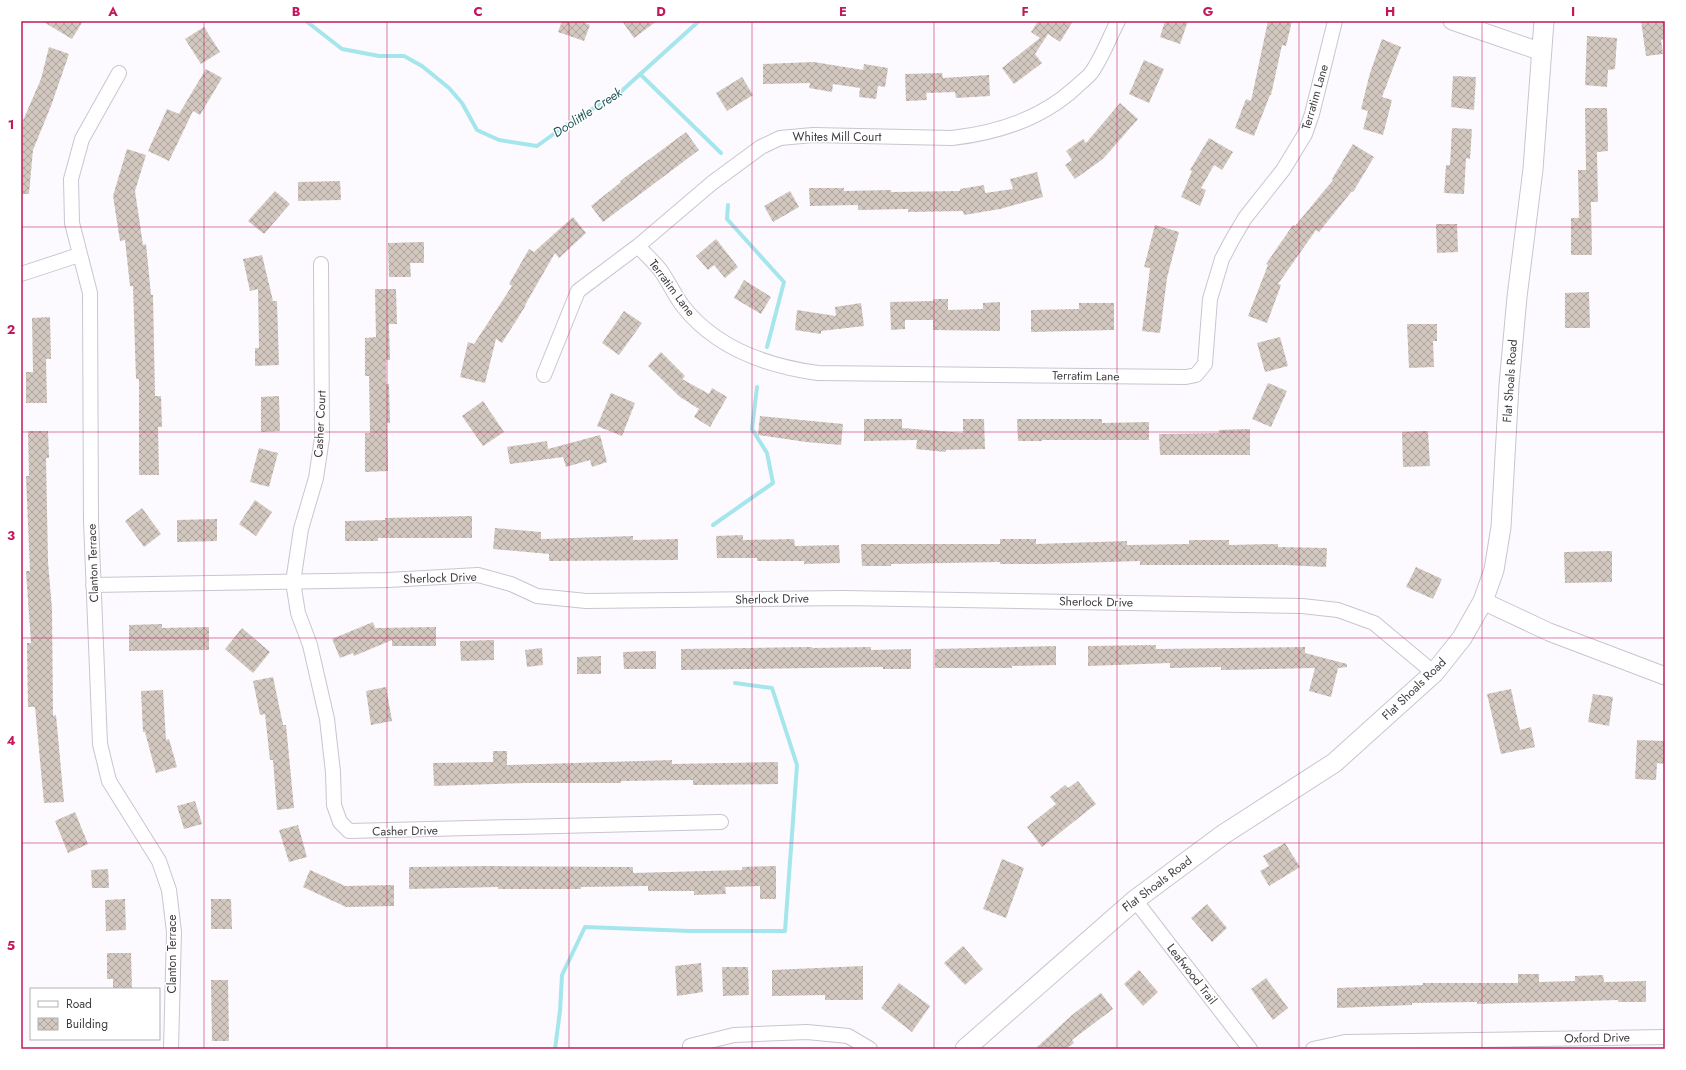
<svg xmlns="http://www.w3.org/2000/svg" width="1686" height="1070" font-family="Jost,sans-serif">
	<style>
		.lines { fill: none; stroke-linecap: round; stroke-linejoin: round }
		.stream { stroke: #a5e5ec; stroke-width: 4 }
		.building { fill: url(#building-cross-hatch) }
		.minor-casing { stroke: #cac4d0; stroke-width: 16 }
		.tertiary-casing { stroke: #cac4d0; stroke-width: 19 }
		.secondary-casing { stroke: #cac4d0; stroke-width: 21 }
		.minor { stroke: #fff; stroke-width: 14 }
		.tertiary { stroke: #fff; stroke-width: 17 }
		.secondary { stroke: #fff; stroke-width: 19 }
		.grid { fill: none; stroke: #c2185b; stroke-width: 1; stroke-opacity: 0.55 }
		.labels { text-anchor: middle; stroke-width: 3; stroke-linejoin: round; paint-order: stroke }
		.street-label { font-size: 12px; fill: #3e3c40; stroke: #fff }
		.water-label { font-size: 13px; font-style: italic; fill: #245a5f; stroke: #fff }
		.neatline { fill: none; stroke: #c2185b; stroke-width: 1.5 }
		.grid-label { font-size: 13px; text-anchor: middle; font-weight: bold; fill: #c2185b }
	</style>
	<defs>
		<pattern id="building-cross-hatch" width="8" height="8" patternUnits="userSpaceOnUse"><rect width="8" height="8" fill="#d3c8bf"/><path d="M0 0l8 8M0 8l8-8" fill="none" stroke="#ada49d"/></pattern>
	</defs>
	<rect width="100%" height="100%" fill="#fcfaff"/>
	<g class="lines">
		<path class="stream" d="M306 21 342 49 379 56H404L422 66 449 88 462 103 477 130 499 140 537 146 576 118 616 96 699 21
			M640 74 721 153
			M728 205 727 219 784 282 767 347
			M713 525 773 483 767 453 752 429 757 387
			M555 1049 560 1011 562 975 585 927 690 931H785L797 765 772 688 735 683"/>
	</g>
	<path class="building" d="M42 21H83L72 39Z
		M562 21H580L590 25 584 41 558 32Z
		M622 21H657L634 38Z
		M1038 21H1073L1060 42 1048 34 1035 54 1042 63 1014 84 1002 68 1040 38 1031 32Z
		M1165 21H1188L1180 44 1160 37Z
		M1268 21H1292L1286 46 1282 45 1271 95H1270L1254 136 1235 128 1246 99 1251 101Z
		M1641 21H1665V39L1661 40 1663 54 1646 56Z
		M204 27 220 52 201 64 185 39Z
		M1587 36 1617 38 1615 69 1608 70 1607 87 1585 85Z
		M1382 39 1401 47 1382 97 1392 100 1383 135 1363 129 1368 111 1361 109 1370 73Z
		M49 47 69 54 51 106 33 150 29 194H21V125L41 79Z
		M1144 60 1164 69 1149 103 1129 94Z
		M814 62 863 70 864 64 888 68 885 87 878 86 876 99 859 97 860 88 833 84 832 92 809 88 810 83 763 84V64Z
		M206 69 222 78 200 115 193 111 169 161 148 151 167 109 179 114Z
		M942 73 943 78 989 75 990 96 956 98 955 92 926 93 927 100 906 101 905 74Z
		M1453 76 1476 77 1474 110 1451 107Z
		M742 77 753 95 727 111 716 93Z
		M1120 103 1138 119 1103 159 1075 179 1065 165 1072 160 1066 151 1083 139 1086 143Z
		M1585 108H1607L1608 151 1597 152 1598 202H1591L1592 255H1571V218H1579L1578 170H1586Z
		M1452 128 1472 129 1470 159 1466 158 1464 194 1444 193 1446 165H1450Z
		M686 132 699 150 603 222 591 206 621 182 620 181Z
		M1209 138 1233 152 1222 170 1214 165 1201 188 1206 190 1200 206 1181 197 1192 171 1190 170Z
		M1353 144 1374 157 1353 192 1352 191 1319 232 1316 230 1278 284 1281 285 1267 323 1248 316 1268 265 1266 264 1293 225 1295 226 1333 180 1332 179Z
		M127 149 146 155 135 191 143 245 146 244 151 295H153L155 396H161L162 427H158L159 475H139V379H136L133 286H130L125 240 120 241 113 196Z
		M1037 172 1043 197 1000 209 964 215 963 211 908 212V209L858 210V205L810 206 809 188H844V191L891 190V192L960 191V189L984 185 985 193 1013 189 1010 179Z
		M340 181 341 200 298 201V182Z
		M275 191 290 204 264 234 248 221Z
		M790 191 799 207 773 222 764 206Z
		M573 217 586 233 559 258 555 253 525 305H526L502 343 496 339 485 383 460 377 468 342 474 344 512 286 509 284 529 249 534 252Z
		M1436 224H1457L1458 252 1437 253Z
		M1155 225 1179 232 1167 278 1160 333 1142 331 1150 268 1144 267Z
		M716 239 738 267 725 278 714 265 708 270 696 256Z
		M424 242V263H410L411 277H389L388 243Z
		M262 255 273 301H277L279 365 255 366V348H259L258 289 250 291 243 259Z
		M744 280 771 297 761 314 734 298Z
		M375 289H396L397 324H389L390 360H386V384H389L390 423H387L388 471 365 472V433H370L369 376H365V338L376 337Z
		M1589 292 1590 328H1565V293Z
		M933 299H948V310L983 309V303L1000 302V331L933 330V320H905V329L891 330 890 302 933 301Z
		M861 303 864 326 821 331V334L795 330 797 310 836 316 835 307Z
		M1079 303H1114V330L1031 332V310L1079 309Z
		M624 311 642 323 619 355 602 343Z
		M50 317 51 359H46L47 403H26V372H33L32 318Z
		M1407 324H1437V341H1433L1434 367 1409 368Z
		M1280 337 1288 366 1265 372 1257 343Z
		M661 352 685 376 682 379 709 394 712 388 727 397 710 427 694 417 699 409 680 397 648 366Z
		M1268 383 1287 391 1271 427 1252 419Z
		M611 393 635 403 622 436 597 426Z
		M279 396 280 431 261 432V397Z
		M483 401 504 432 483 446 462 416Z
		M760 416 843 424 841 445 806 442 758 435Z
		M864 419H902V428L963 433V419H984L985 449 946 450V452L916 449 917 440 864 441Z
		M1017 419H1102V423L1149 422V440H1042V441H1018Z
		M1250 429V455H1160L1159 434 1219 433V430Z
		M28 431H48L49 458H46L48 562 52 609 53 716 56 715 64 802 44 803 35 707H28L27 643H31L26 571H30L26 476H29Z
		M1428 431 1430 466 1403 467 1402 432Z
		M600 435 607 462 592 467 590 460 566 467 563 457 510 464 507 447 547 441 548 449Z
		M259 448 278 453 269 487 250 482Z
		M255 500 272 512 256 536 239 524Z
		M142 508 161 534 144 547 125 521Z
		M472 516V538H378V541H345V521L385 520V518Z
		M217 519V541L177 542V520Z
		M495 528 541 532V539L633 536V540L678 539V560L549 561V554L493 549Z
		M743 535V540L794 539 795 546 839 545 840 563 804 564V561H757V558H717L716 536Z
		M1000 539H1036V544L1127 541V545L1189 544V540H1229V545L1278 544V547L1327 548 1326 567 1286 565H1140V561L1044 564H1000V562L891 564V566H862L861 544H1000Z
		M1612 551V582L1565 583 1564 552Z
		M1416 567 1442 579 1433 599 1406 587Z
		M373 622 375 628 436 627V646H392V640L354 656 353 653 340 658 332 639Z
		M162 624V628L209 627V650L129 651V625Z
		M242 628 270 652 253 673 225 649Z
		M494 640V660L461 661 460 641Z
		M1156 645V649L1305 647V653L1347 664V667L1338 668 1331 697 1309 691 1315 668 1221 670V667L1170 668V663L1088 666V646Z
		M1056 646V665L1012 666V668H935V649Z
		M812 647V648L871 647V650L911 649V669H883V667L681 670V649Z
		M542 648 543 665 527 667 525 650Z
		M656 651V669H624L623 652Z
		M601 656V674H577V657Z
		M273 677 283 725H286L294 808 277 810 273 760H270L265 714 260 715 253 681Z
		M386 687 392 721 371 725 366 691Z
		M1511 689 1520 730 1531 727 1535 747 1501 754 1487 694Z
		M163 690 166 740 169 739 177 767 156 773 145 732H143L141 691Z
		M1593 694 1613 697 1609 726 1588 722Z
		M1637 740 1665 741V764L1657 763 1656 780 1635 779Z
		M493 751H507V765L672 760V764L778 762V784L693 785V780L621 781V783H527L434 786 433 763 493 762Z
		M1078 781 1096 804 1042 847 1027 827 1056 804 1050 797 1065 785 1068 788Z
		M195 801 202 824 184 829 177 806Z
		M75 812 88 844 68 853 55 821Z
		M298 825 307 857 289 862 279 830Z
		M1285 843 1300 867 1269 886 1260 871 1269 866 1263 856Z
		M1002 859 1024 868 1006 918 983 909Z
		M489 866 633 867V873L742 870V867L776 866V899H760V886L725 887 726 894 694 895V891H648V886L581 887V889H498V887L409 889V867Z
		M108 869 109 888H92L91 870Z
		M310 870 345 886 394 885V906L346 907 303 887Z
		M125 899 126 930 106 931 105 900Z
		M211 899H231L232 929H211Z
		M1207 904 1227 928 1212 942 1191 918Z
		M963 946 983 969 965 985 944 963Z
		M107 953H131L132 989H113V979H107Z
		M701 963 703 992 677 996 675 966Z
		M863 966V1000H825V995L772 996V970Z
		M722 967H748L749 995 723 996Z
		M1139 970 1158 992 1143 1006 1124 984Z
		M1518 974H1539V982L1575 981V976L1603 975 1604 982 1646 981V1002H1618V1000L1477 1004V1002L1412 1003V1005L1337 1008V988L1423 985V983H1518Z
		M1266 978 1288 1008 1273 1020 1251 989Z
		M211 980H228L229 1041H212Z
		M899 983 930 1006 912 1032 881 1008Z
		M1101 993 1113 1009 1072 1040 1074 1043 1066 1049H1035L1072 1015Z"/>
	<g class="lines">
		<g class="minor-casing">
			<path id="minor" d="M119 73 82 139 71 179 72 223 90 293 91 521 100 744 109 781 159 861 169 890 174 932 171 1049
				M638 246C645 254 654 262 661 271 668 281 674 294 682 305 715 348 766 366 818 373L1186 377 1196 375 1205 364 1210 299 1222 259 1232 240 1245 218 1283 170 1305 134 1312 114 1335 21
				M321 264 322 438 316 478 301 529 293 582 298 613 310 645 327 719 333 772 334 805 340 822 349 831 721 822
				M21 274 79 255
				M544 375 578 291 638 246 712 183 761 147 780 138 813 135 952 138C997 133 1041 119 1075 88 1080 83 1087 78 1091 73 1102 58 1109 38 1118 21
				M93 585 388 580 478 575 511 584 537 596 586 601 843 598 1302 606 1338 610 1374 623 1434 673
				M1135 900 1250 1049
				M690 1046 734 1035 807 1032 848 1036 870 1049
				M1313 1049 1345 1042 1665 1037"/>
		</g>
		<g class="tertiary-casing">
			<path id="tertiary" d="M1452 21 1542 52
				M1483 601 1549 632 1665 676"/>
		</g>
		<g class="secondary-casing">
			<path id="secondary" d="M965 1049 1135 900 1224 834 1334 763 1434 673 1462 638 1483 601 1494 570 1501 527 1509 385 1517 297 1533 169 1544 21"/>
		</g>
		<use href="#minor" class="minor"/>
		<use href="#tertiary" class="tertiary"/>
		<use href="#secondary" class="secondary"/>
	</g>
	<path class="grid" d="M204 21V1049M387 21V1049M569 21V1049M752 21V1049M934 21V1049M1117 21V1049M1299 21V1049M1482 21V1049M21 227H1665M21 432H1665M21 638H1665M21 843H1665"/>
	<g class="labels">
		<g class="street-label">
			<text transform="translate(1315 97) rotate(-74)" y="4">Terratim Lane</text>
			<text x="837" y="141">Whites Mill Court</text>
			<text transform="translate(672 288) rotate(53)" y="4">Terratim Lane</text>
			<text transform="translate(1086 376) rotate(1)" y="4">Terratim Lane</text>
			<text transform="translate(1510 381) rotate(-86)" y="4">Flat Shoals Road</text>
			<text transform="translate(320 424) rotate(-87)" y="4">Casher Court</text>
			<text transform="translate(93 563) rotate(-92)" y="4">Clanton Terrace</text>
			<text transform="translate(440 578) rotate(-2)" y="4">Sherlock Drive</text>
			<text transform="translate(772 599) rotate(-1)" y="4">Sherlock Drive</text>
			<text transform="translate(1096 602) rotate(1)" y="4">Sherlock Drive</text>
			<text transform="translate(1414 689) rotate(-44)" y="4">Flat Shoals Road</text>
			<text transform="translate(405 831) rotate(-1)" y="4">Casher Drive</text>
			<text transform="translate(1157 884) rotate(-37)" y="4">Flat Shoals Road</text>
			<text transform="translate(172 954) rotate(-90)" y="4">Clanton Terrace</text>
			<text transform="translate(1192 974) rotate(52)" y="4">Leafwood Trail</text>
			<text transform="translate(1597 1038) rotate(-1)" y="4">Oxford Drive</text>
		</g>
		<g class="water-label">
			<text transform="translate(587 112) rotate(-33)" y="5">Doolittle Creek</text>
		</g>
	</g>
	<rect width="1686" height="1070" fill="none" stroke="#ffffff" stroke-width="44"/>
	<rect x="30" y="988" width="130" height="52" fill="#ffffff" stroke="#b2b1b3"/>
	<rect x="38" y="1001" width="20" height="6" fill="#ffffff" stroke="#b2b1b3"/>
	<text x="66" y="1008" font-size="12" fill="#3e3c40">Road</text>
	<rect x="38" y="1018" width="20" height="12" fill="url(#building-cross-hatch)" stroke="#b2b1b3"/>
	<text x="66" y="1028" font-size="12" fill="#3e3c40">Building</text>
	<rect x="22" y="22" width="1642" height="1026" class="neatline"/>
	<g class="grid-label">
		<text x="113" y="16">A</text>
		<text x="296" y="16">B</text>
		<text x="478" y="16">C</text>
		<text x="661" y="16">D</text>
		<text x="843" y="16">E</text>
		<text x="1025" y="16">F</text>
		<text x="1208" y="16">G</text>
		<text x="1390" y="16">H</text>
		<text x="1573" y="16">I</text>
		<text x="11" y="129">1</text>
		<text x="11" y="334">2</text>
		<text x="11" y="540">3</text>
		<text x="11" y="745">4</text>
		<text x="11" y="950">5</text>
	</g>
</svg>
